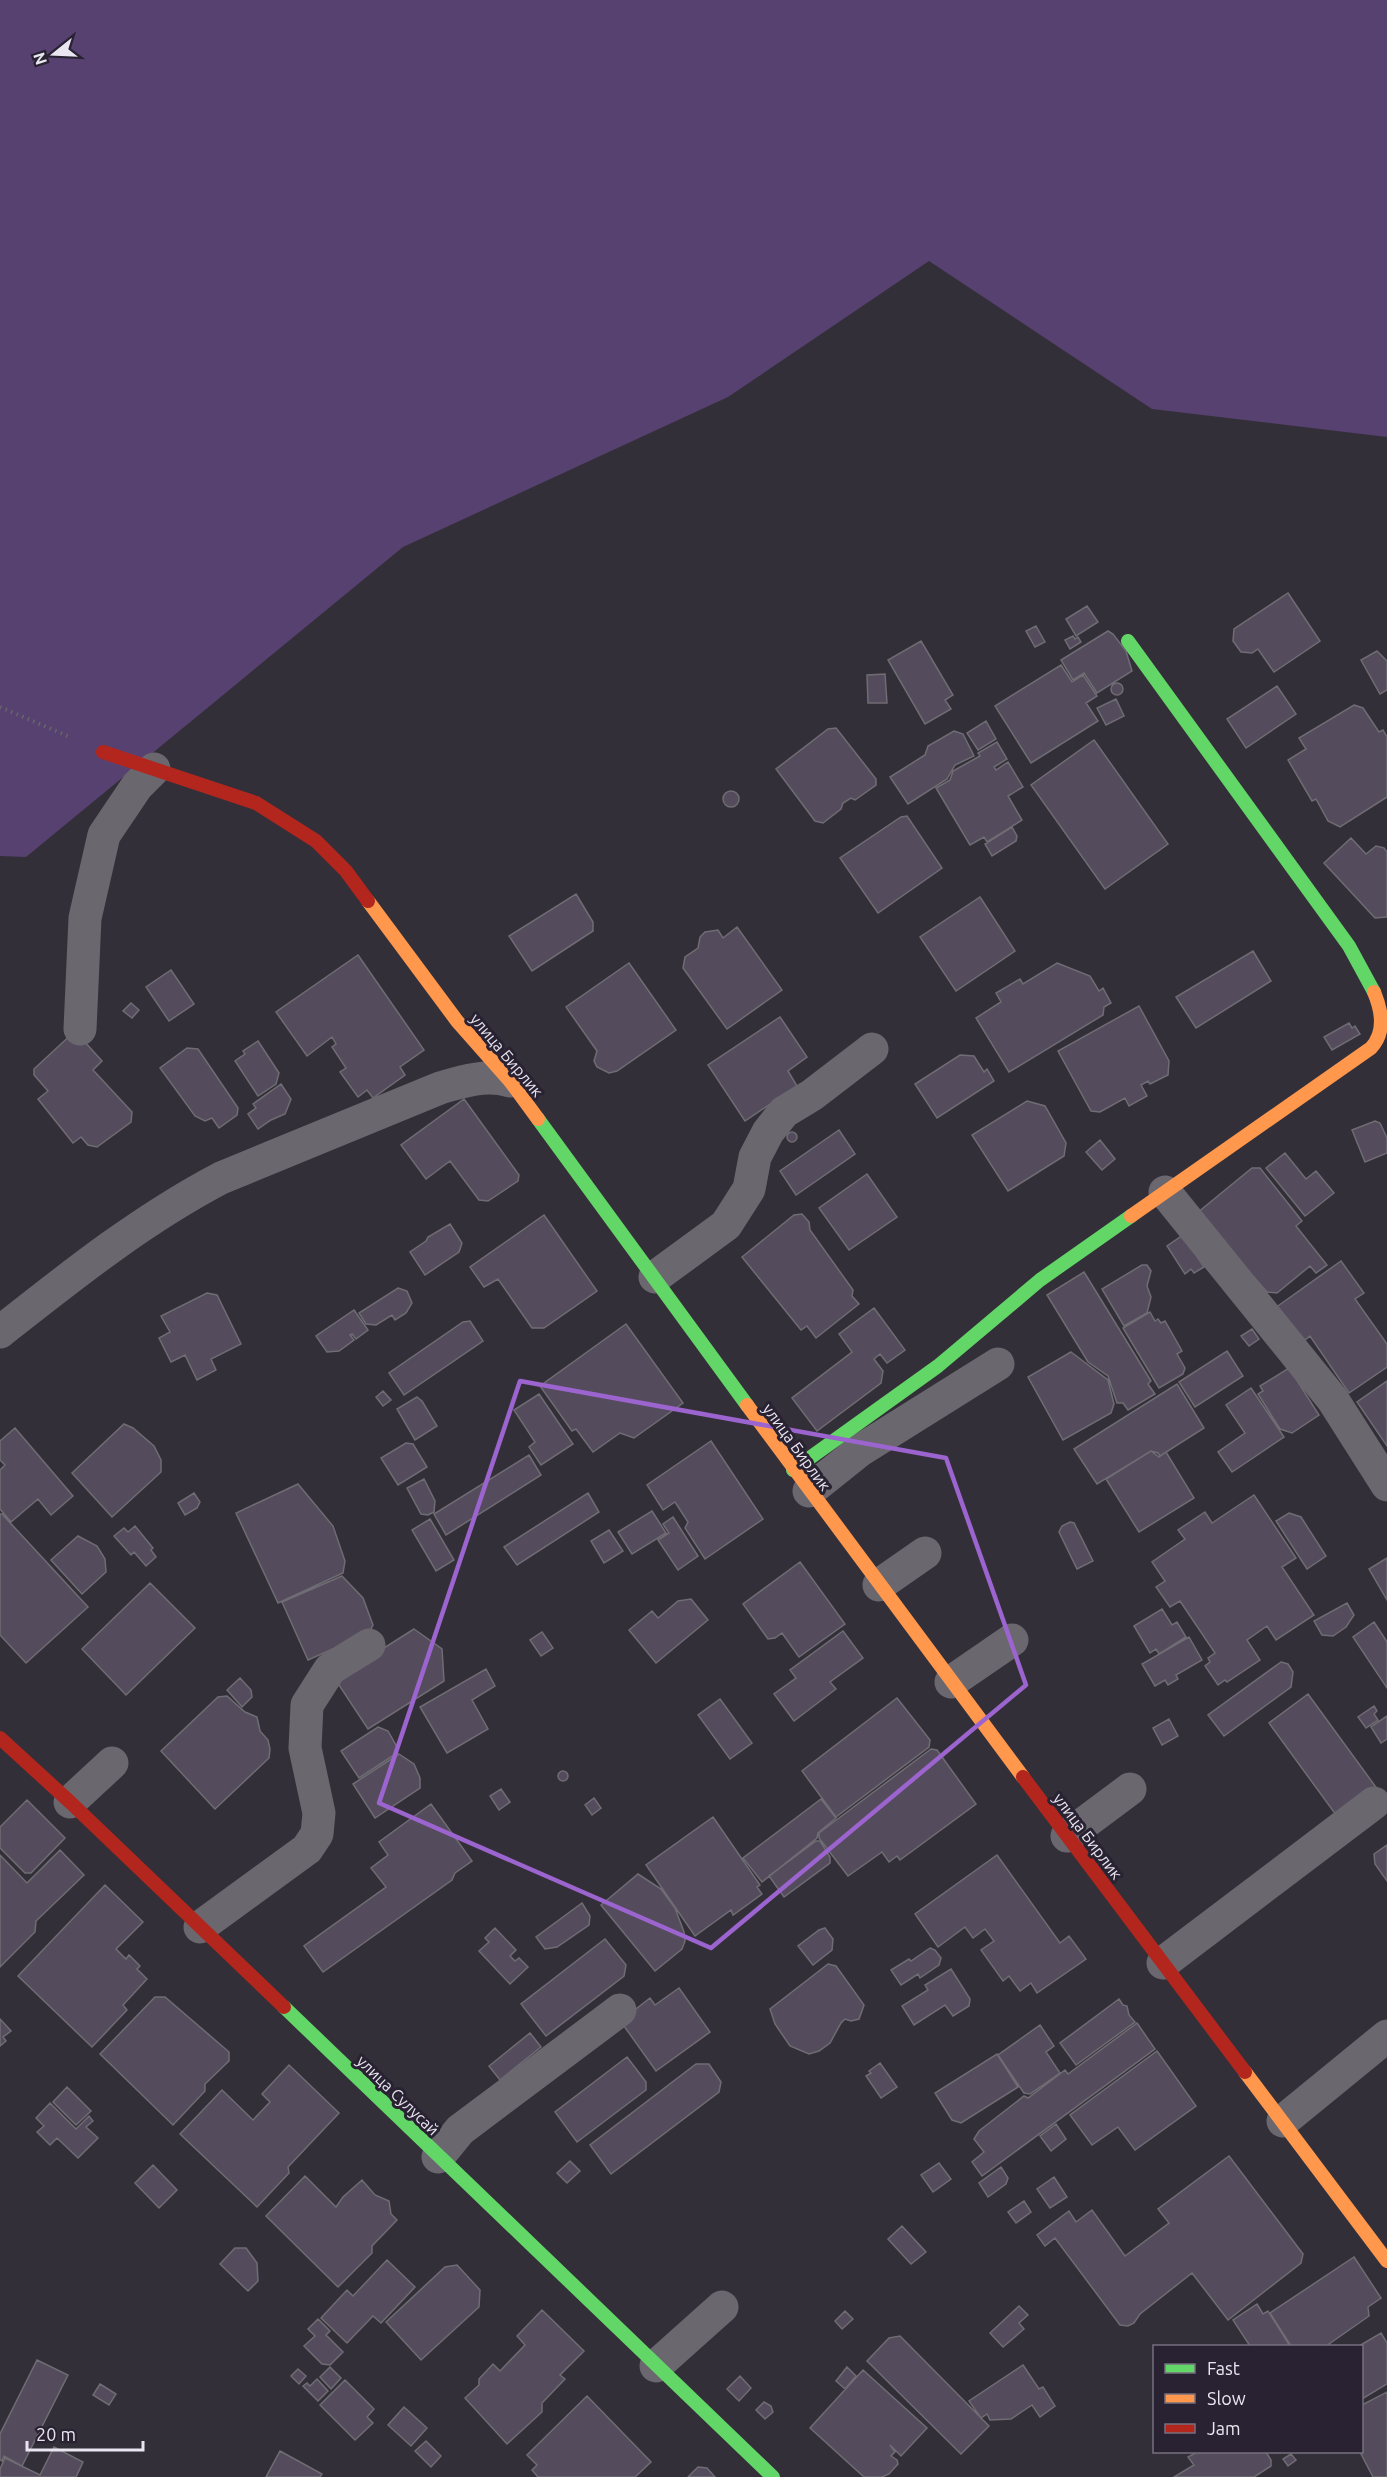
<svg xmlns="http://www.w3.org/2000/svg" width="1387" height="2477" font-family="Ubuntu,sans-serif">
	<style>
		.green { fill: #574170 }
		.building { fill: #544b5d; stroke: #6f6c73; stroke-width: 1.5 }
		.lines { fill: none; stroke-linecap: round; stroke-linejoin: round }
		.path { stroke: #68656b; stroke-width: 4; stroke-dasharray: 1.5 4.5; stroke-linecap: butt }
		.street { stroke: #6a676f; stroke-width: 33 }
		.fast { stroke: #63d668; stroke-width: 14 }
		.slow { stroke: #ff974d; stroke-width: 14 }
		.jam { stroke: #b3261e; stroke-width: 14 }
		.marked { fill: none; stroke: #9c64ce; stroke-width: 4.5; stroke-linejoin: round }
		.labels { text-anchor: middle; stroke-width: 6; stroke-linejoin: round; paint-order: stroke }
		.street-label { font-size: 16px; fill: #eae6f1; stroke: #292232 }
	</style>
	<rect width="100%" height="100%" fill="#332f38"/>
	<path class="green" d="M0 0H1387V437L1152 409 929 261 728 397 403 547 26 857 0 856Z"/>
	<path class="building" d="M1288 593 1320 641 1274 672 1258 649 1252 653 1241 652 1233 641 1234 629Z
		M1087 606 1098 622 1076 636 1066 619Z
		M1036 626 1045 642 1035 647 1026 631Z
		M1108 631 1113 634 1126 651 1132 671 1097 693 1084 673 1073 680 1061 660Z
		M1073 636 1075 639 1078 637 1081 642 1070 649 1065 640Z
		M921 641 953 695 945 700 951 709 925 724 888 660Z
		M1377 651 1387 661V690L1380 694 1361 660Z
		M1061 665 1072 682 1083 675 1097 696 1086 703 1098 721 1031 763 995 706Z
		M885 674 887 703H868L867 675Z
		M1111 689a6 6 0 1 1 12 0a6 6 0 1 1-12 0Z
		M1277 686 1296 714 1246 748 1227 719Z
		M1116 699 1124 716 1106 725 1097 708Z
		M1354 705 1363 708 1379 732 1383 730 1387 737V797L1340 827 1328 821 1316 799 1312 801 1288 760 1306 749 1299 738Z
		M986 721 996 739 978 750 967 733Z
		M836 728 876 779V785L855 800 851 798 843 803 841 809 823 823 815 821 776 769 828 729Z
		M954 731 963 734 974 756 955 765 947 779 908 804 890 777 925 755 928 746Z
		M1094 740 1168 844 1105 889 1031 785Z
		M997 742 1007 759 994 767 996 770 1008 762 1023 787 1008 796 1022 820 987 842 984 837 970 845 936 788 950 780 953 771 980 756 978 753Z
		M723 799a8 8 0 1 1 16 0a8 8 0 1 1-16 0Z
		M907 816 942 868 878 913 840 858 901 817Z
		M1012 827 1017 836 1016 841 992 856 985 844Z
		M1351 838 1366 854 1376 846 1384 848 1387 852V917L1375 918 1324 863Z
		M576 894 593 922V931L532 971 509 936Z
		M980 897 1015 951 956 991 920 937Z
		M737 927 782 990 727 1029 683 968 685 957 698 948 700 937 705 932 718 930 723 938Z
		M1253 951 1271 981 1196 1028 1176 997Z
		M358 955 424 1050 400 1067 405 1075 373 1098 367 1090 358 1097 340 1072 346 1068 332 1047 336 1044 332 1037 307 1056 276 1012Z
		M629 963 676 1030 617 1071 609 1073 597 1067 594 1061 597 1051 566 1007Z
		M1057 963 1090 976 1099 991 1103 988 1111 1003 1104 1007 1103 1015 1009 1072 976 1018 1001 1002 996 993 1020 979 1023 984Z
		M171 970 194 1004 169 1021 146 987Z
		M131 1003 139 1010 132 1018 123 1011Z
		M1139 1006 1169 1061 1168 1075 1150 1084 1148 1081 1141 1085 1147 1096 1129 1106 1125 1098 1100 1112 1091 1111 1058 1051Z
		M780 1017 807 1057 788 1071 797 1086 745 1121 708 1065Z
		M1349 1023 1352 1028 1355 1026 1360 1034 1332 1050 1324 1037Z
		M75 1031 102 1061 93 1070 132 1112 131 1122 97 1147 88 1145 81 1137 73 1143 38 1099 48 1091 34 1075V1069Z
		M258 1041 279 1073 276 1084 258 1096 235 1061 245 1054 243 1051Z
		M187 1048 198 1049 238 1108 237 1115 219 1128 212 1118 205 1121 195 1116 160 1068Z
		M960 1055 974 1056 984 1072 987 1069 994 1081 937 1118 915 1084Z
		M281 1084 291 1099 285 1114 271 1120 258 1129 248 1114 256 1108 253 1104Z
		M464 1099 519 1175 518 1181 488 1201 479 1200 450 1161 426 1179 401 1145Z
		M1027 1101 1045 1106 1066 1143 1064 1156 1008 1191 972 1135Z
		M1375 1121 1380 1123 1387 1138V1153L1365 1162 1352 1130Z
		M839 1130 855 1154 796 1195 780 1171Z
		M787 1137a5 5 0 1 1 10 0a5 5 0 1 1-10 0Z
		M1100 1140 1115 1159 1102 1170 1086 1152Z
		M1285 1153 1306 1179 1316 1171 1334 1193 1305 1216 1266 1168Z
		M1252 1168H1260L1302 1221 1296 1226 1327 1265 1316 1273 1310 1266 1277 1293 1267 1292 1197 1213Z
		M867 1174 897 1217 849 1250 819 1208Z
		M802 1214 809 1222 810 1230 853 1290 852 1296 859 1304 816 1338 807 1326 801 1330 742 1257 794 1215Z
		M544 1215 597 1291 544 1328H532L498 1279 484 1287 470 1267Z
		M450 1224 462 1243 459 1252 425 1275 410 1252 426 1241 428 1237Z
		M1183 1235 1204 1267 1194 1273 1191 1269 1185 1274 1167 1246Z
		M1341 1261 1364 1293 1355 1299 1387 1344V1367L1349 1393 1310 1336 1305 1340 1275 1308Z
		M1142 1265H1147L1151 1271 1147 1286 1151 1297 1147 1313 1124 1326 1102 1289Z
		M1084 1272 1151 1381 1148 1384 1155 1394 1128 1410 1123 1403H1117L1108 1376 1088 1362 1047 1295Z
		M398 1288 407 1291 412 1303 406 1313 395 1320 392 1315 376 1325 366 1324 359 1313Z
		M207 1293 217 1295 241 1344 211 1359 216 1370 197 1380 185 1355 171 1362 159 1338 170 1332 161 1316Z
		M874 1308 905 1350 887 1363 880 1354 874 1359 883 1371 881 1383 817 1431 792 1398 852 1352 839 1334Z
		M354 1310 368 1330 356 1339 352 1334 350 1335 354 1340 339 1351 327 1352 316 1336Z
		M1150 1312 1155 1321 1158 1319 1161 1323 1165 1321 1182 1351 1177 1354 1185 1368 1183 1374 1159 1388 1123 1328Z
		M470 1321 483 1341 404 1395 389 1373 463 1322Z
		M626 1324 683 1403 634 1438 620 1433 593 1452 576 1429 572 1431 540 1386Z
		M1252 1329 1259 1339 1249 1346 1241 1336Z
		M1227 1351 1243 1376 1195 1407 1179 1382Z
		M1071 1352 1108 1380 1114 1404 1111 1413 1063 1440 1028 1377Z
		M1289 1368 1319 1415 1292 1433 1280 1429 1258 1394 1263 1391 1260 1386Z
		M1387 1381V1446L1357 1402Z
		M1177 1384 1204 1428 1160 1456 1158 1453 1151 1451 1097 1484 1074 1449Z
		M1251 1388 1284 1437 1232 1472 1218 1452 1245 1433 1226 1405Z
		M383 1391 391 1400 383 1406 376 1397Z
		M539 1394 573 1444 541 1465 529 1447 535 1442 514 1410Z
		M417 1397 422 1401 437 1426 415 1440 397 1409Z
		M124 1424 133 1428 154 1446 161 1460V1472L112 1517 72 1473Z
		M15 1428 73 1496 51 1515 38 1499 11 1522 0 1509V1470L5 1465 0 1460V1441Z
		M711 1441 763 1519 705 1559 685 1528 688 1522 675 1502 663 1510 647 1485Z
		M406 1443 413 1444 427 1467 398 1485 381 1458Z
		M1151 1451 1159 1457 1166 1452 1194 1498 1139 1532 1106 1479Z
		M529 1455 541 1475 446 1535 434 1514Z
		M424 1479 435 1501 434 1512 428 1515 421 1514 407 1488Z
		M298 1484 333 1526 345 1561 343 1573 278 1603 236 1513Z
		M194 1493 200 1502 197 1508 185 1515 178 1503Z
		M588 1493 599 1512 517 1565 504 1547Z
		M1254 1495 1296 1558 1282 1567 1314 1615 1276 1640 1267 1626 1247 1640 1260 1660 1227 1682 1225 1680 1218 1685 1205 1666 1210 1662 1208 1658 1215 1653 1180 1601 1170 1607 1156 1587 1165 1581 1152 1562 1185 1539 1178 1530 1205 1512 1212 1523Z
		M652 1511 666 1533 632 1554 618 1532Z
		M1289 1513 1301 1517 1326 1556 1307 1569 1276 1521Z
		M0 1514H2L88 1607 26 1663 0 1635Z
		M673 1517 698 1556 678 1570 658 1540 669 1533 663 1524Z
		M430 1519 454 1560 436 1571 412 1530Z
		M1070 1522 1074 1523 1093 1561 1077 1569 1059 1532 1062 1526Z
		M135 1526 153 1548 151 1550 156 1557 146 1566 134 1552 131 1555 114 1536 124 1528 128 1532Z
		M609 1530 623 1551 604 1563 591 1541Z
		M78 1536 97 1546 105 1559 106 1572 82 1594 51 1560Z
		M1387 1558V1600L1369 1569Z
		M800 1562 845 1624 799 1657 782 1633 775 1638 768 1639 743 1604Z
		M342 1576 363 1598 373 1625 369 1633 308 1660 282 1602Z
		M150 1583 195 1628 126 1695 82 1649Z
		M691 1599 708 1620 656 1663 629 1630 652 1611 658 1618 678 1601Z
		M1347 1603 1354 1615 1346 1627 1333 1636 1322 1635 1314 1621Z
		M1162 1609 1172 1625 1177 1622 1186 1637 1159 1654 1156 1649 1150 1653 1134 1626Z
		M1374 1622 1387 1642V1688L1353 1637Z
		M414 1629 442 1649 444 1681 368 1729 335 1679Z
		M843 1631 863 1658 830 1682 836 1689 794 1721 774 1694 796 1678 790 1670Z
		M542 1632 553 1648 541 1656 530 1640Z
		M1189 1637 1202 1660 1176 1675 1178 1679 1168 1685 1165 1680 1155 1686 1142 1664Z
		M1281 1662 1288 1664 1293 1672 1291 1687 1224 1736 1208 1715Z
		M486 1669 495 1686 472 1700 488 1729 447 1753 420 1707Z
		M240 1678 251 1690 252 1697 242 1707 227 1690Z
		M1308 1694 1378 1790 1339 1819 1269 1723Z
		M227 1696 245 1712 257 1717 260 1731 268 1740 270 1749 269 1758 215 1809 161 1751 218 1697Z
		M897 1698 930 1740 929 1747 836 1817 802 1771Z
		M720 1699 752 1743 730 1759 698 1715Z
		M1374 1706 1377 1711 1374 1714 1378 1720 1366 1728 1358 1717Z
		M1387 1716V1739L1381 1743 1371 1727Z
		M1169 1719 1178 1736 1162 1745 1153 1728Z
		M378 1727 388 1731 397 1747V1753L359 1778 341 1751Z
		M931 1749 937 1750 976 1804 900 1860 897 1856 889 1862 882 1852 848 1876 819 1838V1833Z
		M399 1754 414 1764 420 1778V1788L375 1818 353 1784Z
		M558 1776a5 5 0 1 1 10 0a5 5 0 1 1-10 0Z
		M501 1789 510 1802 499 1810 490 1796Z
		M594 1798 601 1808 592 1815 585 1805Z
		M821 1799 836 1818 818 1833 817 1838 762 1882 743 1858Z
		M27 1800 65 1838 31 1873H25L0 1848V1827Z
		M431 1804 472 1861 455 1873 452 1880 323 1972 304 1946 386 1887 371 1868 388 1855 379 1842Z
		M713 1817 760 1885 757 1887 762 1894 733 1915 731 1910 695 1936 646 1865Z
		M816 1841H820L830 1857V1863L784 1897 769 1876Z
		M1387 1845V1881L1375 1864 1374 1854Z
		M60 1850 84 1875 36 1921 35 1932 0 1967V1855L27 1883Z
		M997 1855 1060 1943 1069 1936 1086 1959 1037 1993 1031 1983 1020 1991 1009 1976 1003 1981 981 1950 994 1941 985 1929 973 1938 965 1927 938 1947 915 1914Z
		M638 1874 661 1889 675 1908 684 1932 685 1941 682 1949 655 1971 601 1905Z
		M105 1885 143 1922 116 1949 126 1959 129 1955 140 1966 137 1969 147 1979 123 2005 127 2010 92 2047 18 1976Z
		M582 1903 590 1916 589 1925 557 1947 545 1949 536 1937Z
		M495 1928 516 1950 510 1956 515 1961 519 1958 528 1967 510 1984 479 1951 489 1942 485 1938Z
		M825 1928 833 1939 832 1950 813 1965 798 1946 819 1930Z
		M605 1939 626 1965 624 1976 546 2036 521 2004Z
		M930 1948 935 1950 941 1958 939 1965 920 1978 918 1974 901 1985 891 1970 909 1959 911 1961Z
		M828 1964 836 1966 864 2005 859 2019 851 2021 845 2019 841 2023 830 2043 819 2051 809 2054 790 2046 775 2024 770 2009Z
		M951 1969 970 1999 969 2006 953 2016 945 2005 914 2025 902 2006 928 1990 925 1985Z
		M679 1988 710 2032 656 2071 624 2026 627 2016 650 1998 655 2005Z
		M155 1997H165L229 2052V2061L205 2084V2091L173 2125 100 2054Z
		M1119 1999 1123 2005 1127 2006 1129 2015 1135 2022 1076 2065 1060 2043Z
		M0 2019 11 2031 3 2037 6 2041 0 2046Z
		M1137 2023 1155 2049 982 2176 972 2162 984 2152 974 2139 979 2131 1024 2096 1028 2098 1065 2070 1068 2074Z
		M1040 2025 1054 2046 1046 2052 1060 2073 1030 2094 1024 2093 998 2055Z
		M530 2033 541 2047 500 2080 489 2066Z
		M1157 2051 1196 2106 1135 2150 1118 2127 1092 2145 1070 2115Z
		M997 2054 1018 2087 961 2123 952 2120 935 2093Z
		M627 2057 646 2082V2090L577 2142 555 2112Z
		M880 2063 897 2087 881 2098 866 2076 871 2073 869 2071Z
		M696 2064H709L721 2082 719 2092 611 2174 590 2145Z
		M289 2065 339 2113 288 2167 289 2173 257 2207 180 2134 222 2090 253 2120 270 2102 262 2094Z
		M67 2087 91 2111 76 2125 53 2102Z
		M50 2103 76 2129 89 2116 93 2121 86 2127 98 2138 78 2158 57 2138 50 2145 37 2132 44 2126 36 2118Z
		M1056 2124 1066 2139 1051 2151 1040 2136Z
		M1229 2156 1303 2254 1301 2263 1228 2320 1192 2273 1140 2314 1134 2323 1128 2326 1120 2325 1055 2238 1045 2246 1037 2235 1069 2211 1076 2222 1092 2210 1125 2256 1169 2223 1158 2209Z
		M570 2161 580 2171 567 2183 557 2173Z
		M939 2163 951 2179 933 2192 921 2175Z
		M153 2165 177 2190 159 2208 135 2183Z
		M1001 2167 1008 2178 1006 2184 988 2197 979 2183Z
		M305 2176 336 2207 343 2197 362 2180 375 2195 389 2201 391 2214 397 2220 372 2246V2253L338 2287 266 2216Z
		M1054 2177 1067 2197 1050 2208 1037 2189Z
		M1024 2201 1031 2212 1016 2223 1008 2212Z
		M902 2226 926 2252 911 2264 888 2239Z
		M235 2248H246L257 2263 258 2281 248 2291 220 2264Z
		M1354 2257 1381 2298 1368 2307 1369 2316 1326 2346H1291L1270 2313Z
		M387 2260 415 2287 381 2323 373 2316 347 2343 321 2318 347 2290 353 2296Z
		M457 2265 480 2290 479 2307 421 2360 386 2322 445 2267Z
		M1257 2304 1263 2314 1268 2311 1290 2346H1250L1233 2320Z
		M1019 2306 1028 2315 1019 2323 1024 2329 1003 2347 990 2333Z
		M542 2310 584 2351 560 2375 565 2379 542 2403V2412L507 2444 465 2398 479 2385V2379L493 2364 500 2371 525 2345 517 2336Z
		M845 2311 853 2319 842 2329 835 2321Z
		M318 2319 330 2331 326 2335 343 2352 330 2365 322 2364 304 2346 315 2336 308 2329Z
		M1381 2333 1387 2343V2384L1362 2399V2346H1359Z
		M900 2336 989 2426 961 2454 867 2361 889 2338Z
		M37 2360 68 2375 22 2466 4 2456 2 2461 0 2460V2434Z
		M1023 2365 1039 2389 1043 2387 1055 2406 1040 2417 1032 2405 1011 2419 990 2420 987 2414 981 2418 969 2401Z
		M330 2367 341 2378 331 2389 320 2377Z
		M847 2367 856 2376 845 2389 836 2381Z
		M298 2369 306 2376 299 2384 291 2376Z
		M863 2370 927 2428 901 2456 890 2445 895 2452 891 2456 897 2460 898 2464 889 2474 882 2477H864L810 2428Z
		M740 2376 751 2388 739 2401 727 2389Z
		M317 2379 328 2391 318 2401 303 2386 307 2383 310 2386Z
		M345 2380 374 2409 367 2417 373 2423 355 2440 320 2405Z
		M100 2384 116 2394 109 2405 93 2395Z
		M1387 2392V2477H1373L1360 2452H1362V2405Z
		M587 2396 651 2462 635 2477H538L532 2470 537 2465 527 2455Z
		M764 2402 771 2406 773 2412 765 2419 756 2410Z
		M404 2407 427 2428 411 2446 388 2425Z
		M426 2441 441 2456 431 2467 415 2451Z
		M54 2447 83 2462 76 2477H0V2469L5 2458 40 2475Z
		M280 2451 322 2474 320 2477H266Z
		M1197 2452H1266L1271 2460V2466L1254 2477H1174L1194 2465 1188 2457Z
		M1291 2454 1296 2460 1288 2466 1283 2459Z
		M698 2467 707 2468 715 2477H688Z"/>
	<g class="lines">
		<path class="path" d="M0 707 70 737"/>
		<path class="street" d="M80 1029 85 918 104 835 137 786 154 769
			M1165 1192 1333 1400 1387 1485
			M655 1277 726 1225 749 1189 755 1157 768 1132 784 1112 812 1095 872 1049
			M0 1332C71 1276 141 1220 221 1178L440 1088C463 1081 487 1074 510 1081
			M809 1491 859 1451 998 1364
			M879 1585 925 1553
			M951 1682 1012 1640
			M70 1802 112 1763
			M1067 1836 1130 1789
			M200 1927 307 1849 317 1834 319 1813 305 1748 307 1705 330 1669 369 1645
			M1163 1963 1374 1803
			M1283 2121 1387 2036
			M438 2157 460 2130 620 2010
			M656 2366 722 2307"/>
		<path class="fast" d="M1128 641 1349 946 1374 992
			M538 1119 747 1405
			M793 1470 938 1366 1040 1280 1131 1216
			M284 2007 773 2477"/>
		<path class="slow" d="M368 901 457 1021 510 1081 538 1119
			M1131 1216 1371 1048C1386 1032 1382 1011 1374 992
			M747 1405 1023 1777
			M1245 2072 1387 2261"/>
		<path class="jam" d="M103 752 256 803 316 841 346 871 368 901
			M0 1738 70 1802 284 2007
			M1023 1777 1245 2072"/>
	</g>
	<path class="marked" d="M520 1381 946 1458 1026 1685 711 1948 379 1803Z"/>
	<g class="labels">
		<g class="street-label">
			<text transform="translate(507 1055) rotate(50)" y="6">улица Бирлик</text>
			<text transform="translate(797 1447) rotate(54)" y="6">улица Бирлик</text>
			<text transform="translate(1088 1836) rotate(53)" y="6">улица Бирлик</text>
			<text transform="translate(398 2095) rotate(44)" y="6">улица Сулусай</text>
		</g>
	</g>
	<rect x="1153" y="2345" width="210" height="108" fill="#292232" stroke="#76707e" stroke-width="1.5"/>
	<rect x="1165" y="2364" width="30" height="9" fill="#63d668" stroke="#76707e" stroke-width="1.5"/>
	<text x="1207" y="2375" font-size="18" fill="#eae6f1">Fast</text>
	<rect x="1165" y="2394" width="30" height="9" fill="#ff974d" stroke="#76707e" stroke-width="1.5"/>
	<text x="1207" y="2405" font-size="18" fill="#eae6f1">Slow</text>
	<rect x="1165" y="2424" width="30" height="9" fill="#b3261e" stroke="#76707e" stroke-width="1.5"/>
	<text x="1207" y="2435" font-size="18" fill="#eae6f1">Jam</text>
	<g transform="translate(54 54) rotate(252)" stroke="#292232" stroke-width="4.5" paint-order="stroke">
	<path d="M0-4.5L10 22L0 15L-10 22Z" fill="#eae6f1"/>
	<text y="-9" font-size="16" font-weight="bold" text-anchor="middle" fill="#eae6f1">N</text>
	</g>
	<path d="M27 2441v9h116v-9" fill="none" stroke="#eae6f1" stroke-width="3"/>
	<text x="36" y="2441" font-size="18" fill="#eae6f1" stroke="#292232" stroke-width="4.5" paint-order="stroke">20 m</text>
</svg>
